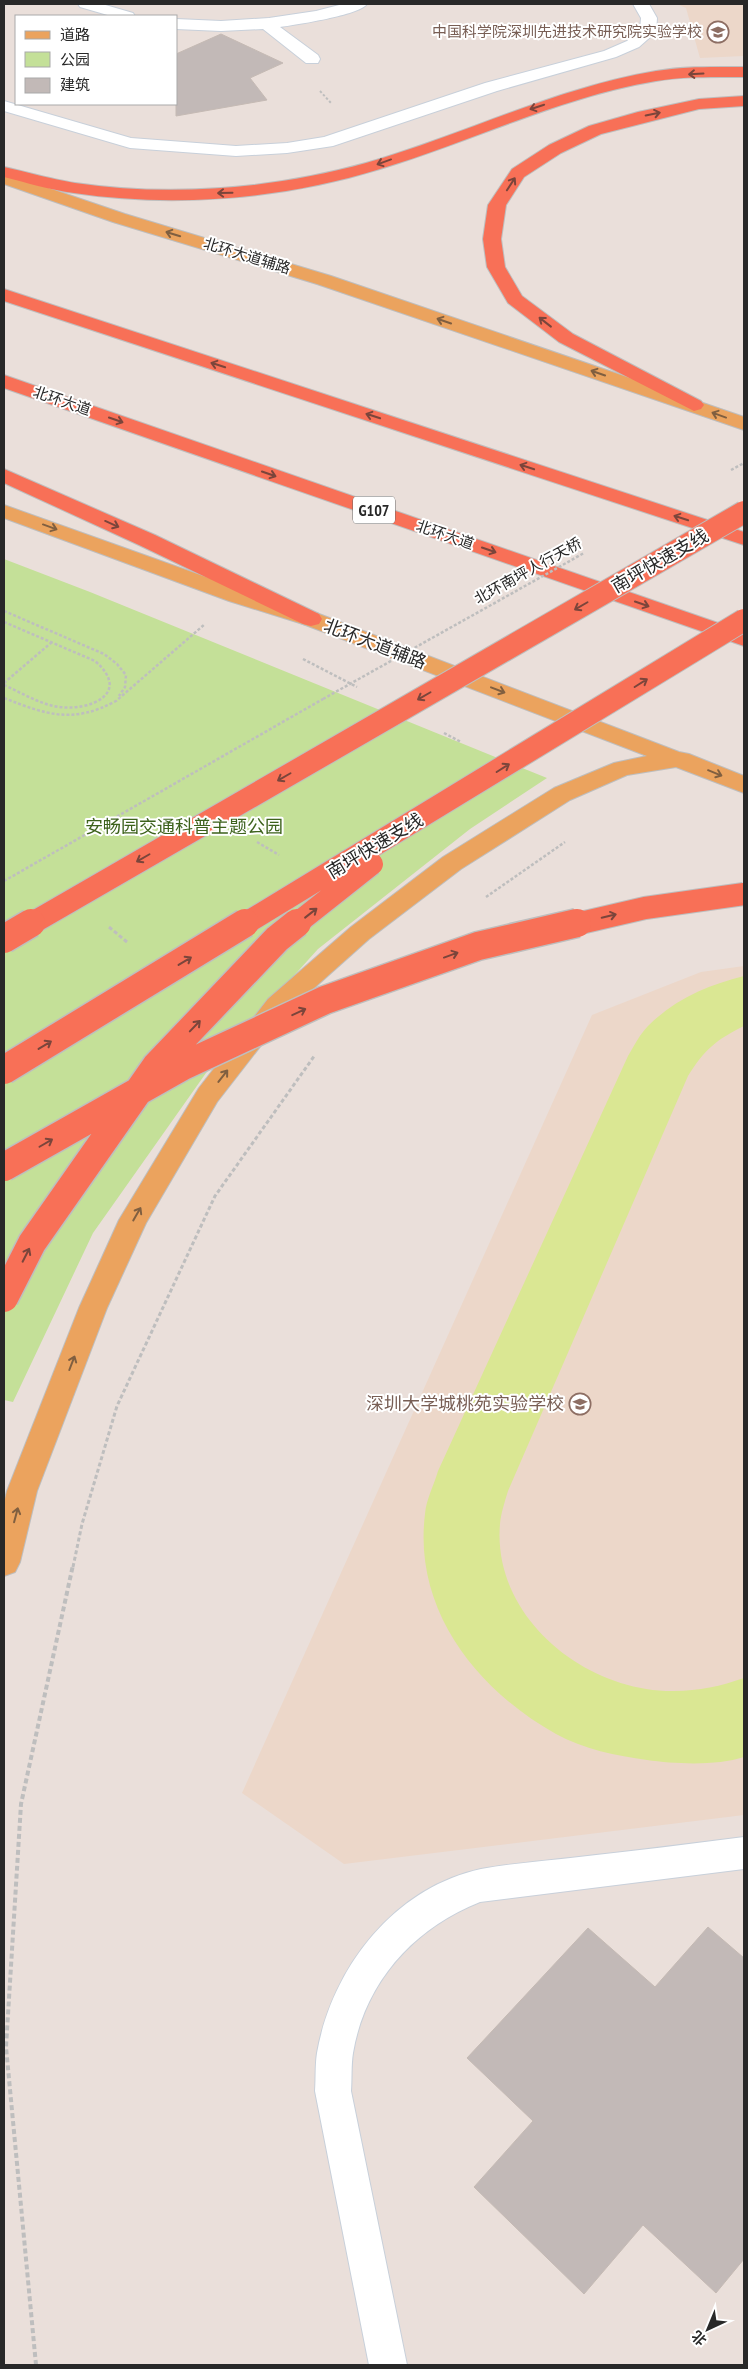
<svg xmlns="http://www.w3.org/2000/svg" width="748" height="2369" font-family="'PT Sans Narrow','Noto Sans SC',sans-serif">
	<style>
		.education { fill: #ecd7c9 }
		.green { fill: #c4e098 }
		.pitch { fill: #dae793 }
		.building { fill: #c2b9b7; stroke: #c5bab4 }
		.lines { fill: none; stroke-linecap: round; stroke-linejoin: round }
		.minor-casing { stroke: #c8d0da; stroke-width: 2 }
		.major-casing { stroke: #bebebe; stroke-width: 2 }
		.highway-casing { stroke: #bebebe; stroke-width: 2 }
		.path-far3 { stroke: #bebebe; stroke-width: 2; stroke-dasharray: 2.5 2; stroke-linecap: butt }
		.path-far2 { stroke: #bebebe; stroke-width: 2.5; stroke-dasharray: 3 2; stroke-linecap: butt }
		.path-far1 { stroke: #bebebe; stroke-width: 3; stroke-dasharray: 4 2.5; stroke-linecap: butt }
		.path { stroke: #bebebe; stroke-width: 4; stroke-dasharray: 5 3; stroke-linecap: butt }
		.minor { fill: #fff; fill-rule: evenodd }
		.major { fill: #eba35e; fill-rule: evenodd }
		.highway { fill: #f87057; fill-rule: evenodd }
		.highway-bridge-far1-casing { stroke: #bebebe; stroke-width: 24; stroke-linecap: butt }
		.highway-bridge-casing { stroke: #bebebe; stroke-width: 31; stroke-linecap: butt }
		.path-bridge { stroke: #bebebe; stroke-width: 2.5; stroke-dasharray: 3 2; stroke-linecap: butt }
		.highway-bridge-far1 { stroke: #f87057; stroke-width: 22 }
		.highway-bridge { stroke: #f87057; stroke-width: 28 }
		.oneway { stroke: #7b453b }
		.oneway2 { stroke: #805f40 }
		.labels { text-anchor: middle; stroke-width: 4; stroke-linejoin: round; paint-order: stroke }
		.far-education-label { font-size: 15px; fill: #785e54; stroke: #fff; text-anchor: end }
		.far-street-label { font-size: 15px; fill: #282828; stroke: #fff }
		.shield { fill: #fff; stroke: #686868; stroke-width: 1 }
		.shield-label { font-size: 16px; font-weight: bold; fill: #282828 }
		.street-label { font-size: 18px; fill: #282828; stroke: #fff }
		.park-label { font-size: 18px; fill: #3d621c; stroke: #fff }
		.education-label { font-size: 18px; fill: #785e54; stroke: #fff; text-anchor: end }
	</style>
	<rect width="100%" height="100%" fill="#eadfda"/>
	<path class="education" d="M677 4H744V56L700 58 686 8Z
		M744 966V1815L344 1864 242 1793 592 1015 701 972Z"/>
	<path class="green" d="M4 559 90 592 547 778 470 829 318 949 206 1073 93 1233 13 1402 4 1400Z"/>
	<path class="pitch" d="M744 976V1026C716 1040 705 1049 688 1076L508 1491C505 1501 501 1513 500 1524 492 1617 585 1692 674 1691 699 1691 721 1686 744 1678V1757C717 1766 675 1764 647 1760 617 1756 583 1749 556 1734 477 1690 413 1610 425 1514 426 1500 434 1485 438 1471L628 1056C634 1046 640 1034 648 1026 675 999 708 985 744 976Z"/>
	<path class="building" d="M221 34 283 63 250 78 267 100 176 116V54Z
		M708 1927 744 1958V2259L716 2293 643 2225 584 2294 474 2187 533 2121 467 2058 588 1928 655 1987Z"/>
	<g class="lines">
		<g class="minor-casing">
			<path id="minor" d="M78 4H102L133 13 135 16H111L80 7Z
				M343 4H367C360 15 295 25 280 27L318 55 320 59 318 63H306L263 29 221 31 176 29V19L221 21 269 18 316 11Z
				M633 4H649L657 18 656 32 639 47 616 57 497 91 333 146 287 153 236 156 130 148 4 111V101L131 138 236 146 287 143 324 137 485 83 604 51 627 41 640 30 641 18Z
				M744 1837V1869L480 1902C414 1928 365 1982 353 2053 351 2065 352 2078 351 2091L407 2365H369L315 2091C316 2078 315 2066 317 2053 332 1968 394 1888 481 1869 513 1863 547 1861 579 1857 634 1851 689 1844 744 1837Z"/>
		</g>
		<g class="major-casing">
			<path id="major" d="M4 173 125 214 331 276 744 417V430L317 284 113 222 4 184Z
				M4 505 245 591 319 614 679 752 689 754 744 776V793L676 767 627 775 570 800 461 869 369 939 286 1013 217 1102 146 1223 107 1308 37 1491 20 1562 15 1572 4 1576V1503L7 1491 79 1308 119 1220 199 1088 268 999 351 927 443 857 554 788 614 763 647 756 303 624 229 601 4 518Z"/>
		</g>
		<g class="highway-casing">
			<path id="highway" d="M744 67V77C715 77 685 76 656 81 560 97 473 141 380 169 283 199 175 208 74 193 51 190 27 183 4 177V167C27 172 51 179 75 183 171 197 272 189 366 163 464 135 555 88 656 71 685 66 715 67 744 67Z
				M744 96V106L699 109 601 134 561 153 524 177 506 205 501 239 505 267 522 296 573 334 701 401 704 405 701 409 694 411 559 342 508 303 487 267 483 239 488 205 512 169 549 145 589 126 638 112 699 99Z
				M4 289 744 532V545L4 301Z
				M4 375 744 632V646L4 388Z
				M4 469 155 535 319 614 322 619 319 624 311 626 303 624 139 545 4 483Z"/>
		</g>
		<path class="path-far3" d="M320 91 331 103"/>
		<path class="path-far2" d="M4 611 104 654 117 664 126 675 125 687 119 696
			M4 622 95 661C132 693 91 711 59 707 39 704 22 693 4 685
			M303 659 357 687
			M4 683 52 642
			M4 698C47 715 73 724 116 701L205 624
			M444 733 461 742
			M257 842 279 855
			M4 881 323 699
			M486 897 565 842"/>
		<path class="path-far1" d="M109 927 127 942
			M73 1567 82 1524 117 1406 215 1196 315 1055"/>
		<path class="path" d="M36 2365 6 2047 21 1804 73 1565"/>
		<use href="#minor" class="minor"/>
		<use href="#major" class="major"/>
		<use href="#highway" class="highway"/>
		<g class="highway-bridge-far1-casing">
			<path id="highway-bridge-far1" d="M29 925 744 512
				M243 925 744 620
				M295 925 372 864
				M572 925 645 908 744 894"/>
		</g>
		<g class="highway-bridge-casing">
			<path id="highway-bridge" d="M4 939 31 923
				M4 1070 245 923
				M4 1167 183 1066 325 1000 478 946 577 923
				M4 1298 32 1243 156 1066 277 939 297 923"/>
		</g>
		<path class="path-bridge" d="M731 470 744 463
			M323 699 584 553"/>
		<use href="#highway-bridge-far1" class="highway-bridge-far1"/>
		<use href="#highway-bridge" class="highway-bridge"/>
	</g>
	<defs><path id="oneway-shaft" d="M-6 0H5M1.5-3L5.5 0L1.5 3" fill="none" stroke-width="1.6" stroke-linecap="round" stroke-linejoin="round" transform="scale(1.25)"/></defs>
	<g class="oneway">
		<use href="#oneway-shaft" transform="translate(696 74) rotate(177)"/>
		<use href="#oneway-shaft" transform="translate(537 107) rotate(162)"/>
		<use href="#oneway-shaft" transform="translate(653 114) rotate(-12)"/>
		<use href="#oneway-shaft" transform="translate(384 162) rotate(160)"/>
		<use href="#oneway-shaft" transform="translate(511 184) rotate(-57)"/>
		<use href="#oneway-shaft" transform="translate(225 193) rotate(179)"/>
		<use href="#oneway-shaft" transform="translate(545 322) rotate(-142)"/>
		<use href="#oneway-shaft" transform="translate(218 365) rotate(-162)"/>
		<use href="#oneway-shaft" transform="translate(373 416) rotate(-162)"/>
		<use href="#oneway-shaft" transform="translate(116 420) rotate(19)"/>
		<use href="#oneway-shaft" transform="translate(527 467) rotate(-162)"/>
		<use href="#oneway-shaft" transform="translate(269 474) rotate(19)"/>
		<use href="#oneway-shaft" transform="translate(681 518) rotate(-162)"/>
		<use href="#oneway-shaft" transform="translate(112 524) rotate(24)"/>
		<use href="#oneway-shaft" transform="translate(489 550) rotate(19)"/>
		<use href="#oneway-shaft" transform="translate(642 604) rotate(19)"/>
		<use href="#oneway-shaft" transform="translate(581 606) rotate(150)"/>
		<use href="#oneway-shaft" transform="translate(641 683) rotate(-32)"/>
		<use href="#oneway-shaft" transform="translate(424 696) rotate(150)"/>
		<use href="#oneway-shaft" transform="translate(503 768) rotate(-32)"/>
		<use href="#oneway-shaft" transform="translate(284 777) rotate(150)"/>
		<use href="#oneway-shaft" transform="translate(143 858) rotate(150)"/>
		<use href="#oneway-shaft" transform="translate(311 913) rotate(-38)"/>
		<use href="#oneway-shaft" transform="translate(609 916) rotate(-13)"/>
		<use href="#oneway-shaft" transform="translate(451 955) rotate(-20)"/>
		<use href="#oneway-shaft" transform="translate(185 961) rotate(-31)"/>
		<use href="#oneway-shaft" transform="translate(299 1012) rotate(-25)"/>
		<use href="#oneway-shaft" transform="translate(195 1026) rotate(-46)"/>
		<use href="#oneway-shaft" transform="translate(45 1045) rotate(-31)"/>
		<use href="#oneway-shaft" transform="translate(46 1143) rotate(-30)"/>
		<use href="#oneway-shaft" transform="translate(26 1255) rotate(-63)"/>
	</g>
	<g class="oneway2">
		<use href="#oneway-shaft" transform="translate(173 234) rotate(-163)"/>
		<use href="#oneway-shaft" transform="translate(444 321) rotate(-161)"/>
		<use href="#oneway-shaft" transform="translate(598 373) rotate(-161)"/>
		<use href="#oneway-shaft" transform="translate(719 415) rotate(-160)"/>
		<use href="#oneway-shaft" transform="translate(50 527) rotate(20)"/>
		<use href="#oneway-shaft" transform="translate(498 690) rotate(21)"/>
		<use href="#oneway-shaft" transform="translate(715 773) rotate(22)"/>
		<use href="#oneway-shaft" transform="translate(223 1076) rotate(-52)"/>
		<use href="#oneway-shaft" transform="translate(137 1214) rotate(-60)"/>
		<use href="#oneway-shaft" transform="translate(72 1363) rotate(-69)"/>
		<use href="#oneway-shaft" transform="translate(16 1515) rotate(-75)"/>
	</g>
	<defs>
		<g id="school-ring" transform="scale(1.125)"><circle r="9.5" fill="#fff" stroke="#8d6e63" stroke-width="1.5"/><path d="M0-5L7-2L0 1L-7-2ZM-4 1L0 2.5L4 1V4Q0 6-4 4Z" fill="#8d6e63"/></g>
	</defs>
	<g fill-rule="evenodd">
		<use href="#school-ring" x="718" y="32"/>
		<use href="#school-ring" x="580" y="1404"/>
	</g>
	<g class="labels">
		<g class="far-education-label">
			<text x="702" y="37">中国科学院深圳先进技术研究院实验学校</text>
		</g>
		<g class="far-street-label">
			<text transform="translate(247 256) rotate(17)" y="5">北环大道辅路</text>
			<text transform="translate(62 401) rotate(19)" y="5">北环大道</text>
			<text transform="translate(445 535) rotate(19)" y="5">北环大道</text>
			<text transform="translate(528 571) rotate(-29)" y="5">北环南坪人行天桥</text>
		</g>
		<rect class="shield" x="353" y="496.5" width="42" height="27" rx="4"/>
		<g class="shield-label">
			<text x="374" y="516">G107</text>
		</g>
		<g class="street-label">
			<text transform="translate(660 561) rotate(-30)" y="6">南坪快速支线</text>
			<text transform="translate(375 644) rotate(21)" y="6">北环大道辅路</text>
			<text transform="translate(375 846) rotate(-31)" y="6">南坪快速支线</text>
		</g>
		<g class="park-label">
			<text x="184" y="833">安畅园交通科普主题公园</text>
		</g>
		<g class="education-label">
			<text x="564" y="1410">深圳大学城桃苑实验学校</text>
		</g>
	</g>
	<rect width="748" height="2369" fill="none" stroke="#282828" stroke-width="10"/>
	<rect x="15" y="15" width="162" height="90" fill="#ffffff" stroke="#a9a9a9"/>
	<rect x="25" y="31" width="25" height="8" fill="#eba35e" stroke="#a9a9a9"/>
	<text x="60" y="40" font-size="15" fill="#282828">道路</text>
	<rect x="25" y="52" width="25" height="15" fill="#c4e098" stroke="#a9a9a9"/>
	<text x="60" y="65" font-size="15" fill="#282828">公园</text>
	<rect x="25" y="78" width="25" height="15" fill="#c2b9b7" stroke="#a9a9a9"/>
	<text x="60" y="90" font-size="15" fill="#282828">建筑</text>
	<g transform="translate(708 2329) rotate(224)" stroke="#ffffff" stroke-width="4" paint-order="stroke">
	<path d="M0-4L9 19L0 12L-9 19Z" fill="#282828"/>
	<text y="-8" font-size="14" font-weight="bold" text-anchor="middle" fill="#282828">北</text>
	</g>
</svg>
